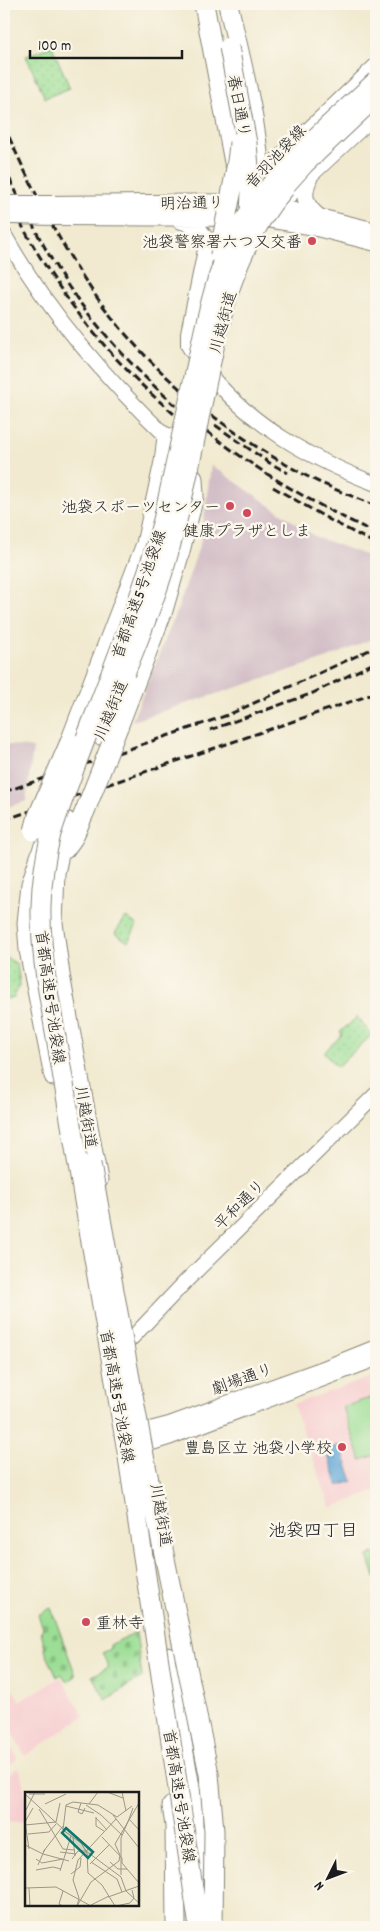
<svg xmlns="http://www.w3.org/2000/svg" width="380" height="1931" font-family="Dekko,'Klee One',sans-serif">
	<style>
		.built { fill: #f7cfd1 }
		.industrial { fill: #d2bdc6 }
		.cemetery { fill: url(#cemetery-stones); stroke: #5c7d58 }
		.park { fill: url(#park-dots); stroke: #5c7d58 }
		.pitch { fill: #9cde95; stroke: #5c7d58 }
		.water { fill: url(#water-ripples); stroke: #3f627a }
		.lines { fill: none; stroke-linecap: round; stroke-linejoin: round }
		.secondary-casing { stroke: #868376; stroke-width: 16 }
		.primary-casing { stroke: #868376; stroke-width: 18 }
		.highway-casing { stroke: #868376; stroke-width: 21 }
		.secondary { stroke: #fff; stroke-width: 14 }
		.primary { stroke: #fff; stroke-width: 16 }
		.highway { stroke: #fff; stroke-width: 19 }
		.rail { stroke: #1c1c1c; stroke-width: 3; stroke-dasharray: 8 4; stroke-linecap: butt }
		.secondary-bridge-casing { stroke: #868376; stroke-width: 16; stroke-linecap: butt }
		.primary-bridge-casing { stroke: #868376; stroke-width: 18; stroke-linecap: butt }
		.highway-bridge-casing { stroke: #868376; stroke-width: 21; stroke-linecap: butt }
		.secondary-bridge { stroke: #fff; stroke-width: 14 }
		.primary-bridge { stroke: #fff; stroke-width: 16 }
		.highway-bridge { stroke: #fff; stroke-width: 19 }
		.poi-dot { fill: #d1495b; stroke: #fbf7ec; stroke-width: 2 }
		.labels { text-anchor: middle; stroke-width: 5; stroke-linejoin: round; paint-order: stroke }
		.street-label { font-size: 16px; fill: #1c1c1c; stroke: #fbf7ec }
		.poi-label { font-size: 16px; fill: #1c1c1c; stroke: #fbf7ec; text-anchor: end }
		.neighbourhood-label { font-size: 18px; fill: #1c1c1c; stroke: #fbf7ec }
		.inset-road { fill: none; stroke: #9c9888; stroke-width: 1 }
		.view { fill: #0f766e; fill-opacity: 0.15; stroke: #0f766e; stroke-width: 2.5 }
		.inset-edge { fill: none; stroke: #1c1c1c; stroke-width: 2.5 }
	</style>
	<defs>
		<pattern id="cemetery-stones" width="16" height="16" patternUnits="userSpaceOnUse" patternTransform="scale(1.25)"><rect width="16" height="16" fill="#9cde95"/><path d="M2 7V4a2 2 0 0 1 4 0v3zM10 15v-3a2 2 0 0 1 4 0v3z" fill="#86be80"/></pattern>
		<pattern id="park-dots" width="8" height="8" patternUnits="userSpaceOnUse" patternTransform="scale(1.25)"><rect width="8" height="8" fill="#9cde95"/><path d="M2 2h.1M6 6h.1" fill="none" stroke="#86be80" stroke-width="1.8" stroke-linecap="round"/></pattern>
		<pattern id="water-ripples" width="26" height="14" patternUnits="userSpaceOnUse" patternTransform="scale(1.25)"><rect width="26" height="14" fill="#62a8d8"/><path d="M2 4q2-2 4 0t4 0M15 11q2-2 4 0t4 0" fill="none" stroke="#5088ae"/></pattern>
	</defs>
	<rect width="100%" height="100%" fill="#fbf7ec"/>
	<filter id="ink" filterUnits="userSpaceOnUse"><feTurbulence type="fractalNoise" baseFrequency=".02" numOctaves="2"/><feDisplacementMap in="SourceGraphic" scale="10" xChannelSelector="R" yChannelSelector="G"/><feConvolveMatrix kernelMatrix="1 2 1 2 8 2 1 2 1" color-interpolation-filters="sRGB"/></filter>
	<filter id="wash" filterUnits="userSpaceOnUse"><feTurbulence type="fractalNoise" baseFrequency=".0096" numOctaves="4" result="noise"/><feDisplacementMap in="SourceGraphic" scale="20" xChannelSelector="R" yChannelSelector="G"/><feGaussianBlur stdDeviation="1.12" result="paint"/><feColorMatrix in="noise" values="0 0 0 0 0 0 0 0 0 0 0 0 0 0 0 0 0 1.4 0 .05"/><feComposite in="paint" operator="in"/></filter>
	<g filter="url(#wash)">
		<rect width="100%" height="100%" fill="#f1ead0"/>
		<path class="built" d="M376 1376V1490L331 1508 293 1404Z
			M61 1677 84 1716 25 1756 4 1718V1689L11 1686 20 1701Z
			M4 1734 17 1757 16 1760 4 1770Z
			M17 1768 20 1769 26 1800V1822L4 1823V1780Z"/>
		<path class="industrial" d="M211 465 316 537 376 559V637L328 658 132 721 179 605 201 541Z
			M4 744 33 748 26 801 4 808Z"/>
		<path class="cemetery" d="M51 1608 76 1676 67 1682 62 1674 57 1677 46 1653 41 1631 43 1628 38 1615Z
			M136 1632 142 1677 106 1700 92 1676 109 1667 102 1653 111 1649 110 1645Z"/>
		<path class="park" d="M52 46 70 88 45 98 26 56Z
			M126 917 137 925 128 942 115 933Z
			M4 956 17 964 20 985 14 997 8 999 4 997Z
			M357 1017 372 1035 337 1067 324 1052 342 1035 340 1032Z
			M375 1553 376 1556V1580L368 1556Z"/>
		<path class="pitch" d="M376 1396V1455L361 1460 343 1407Z"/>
		<path class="water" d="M340 1445 353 1481 338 1486 326 1450Z"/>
	</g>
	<g filter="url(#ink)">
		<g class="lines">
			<g class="secondary-casing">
				<path id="secondary" d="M255 180 376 65
					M276 208 376 115
					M4 234C47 311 103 376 167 437
					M206 370C250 425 311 459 376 484
					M129 1341 186 1281 376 1094
					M131 1434 169 1424 326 1367 376 1347
					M133 1449 171 1437 376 1359"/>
			</g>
			<g class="primary-casing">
				<path id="primary" d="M309 179C302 194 305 206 318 216
					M49 204 249 202 278 207 376 231
					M55 217 261 218 309 226 376 243
					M179 220C193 224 204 230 207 245L189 333V345L197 358"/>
			</g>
			<g class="highway-casing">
				<path id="highway" d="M204 4 234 162
					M228 4C243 70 262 138 261 207
					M118 727 163 610 179 555 194 496 193 479 187 467
					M100 735 123 679
					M70 742 146 544 164 462 167 437
					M66 821 55 873 53 923 60 975 98 1180
					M43 848 31 884 27 923 29 950 54 1076
					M65 849 73 838 85 811
					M167 1657 193 1804V1853
					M172 1806 175 1825 176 1927
					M203 1836V1879L213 1906"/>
			</g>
			<use href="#secondary" class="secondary"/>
			<use href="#primary" class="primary"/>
			<use href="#highway" class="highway"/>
			<path class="rail" d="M4 126C29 182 57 239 91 289 144 367 221 430 303 474 327 487 352 496 376 506
				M4 168C27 213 48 259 78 300 154 403 260 480 376 533
				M4 189C47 283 112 367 194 430
				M215 425 268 462 288 473
				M273 487 330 520 376 544
				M210 730 313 693 376 662
				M4 792 228 715 376 647
				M4 820 376 693"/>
			<g class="secondary-bridge-casing">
				<path id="secondary-bridge" d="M279 196 306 166 376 100"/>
			</g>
			<g class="primary-bridge-casing">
				<path id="primary-bridge" d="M5 204H49
					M10 216 55 217"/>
			</g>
			<g class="highway-bridge-casing">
				<path id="highway-bridge" d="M229 47 247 143 251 192 250 213
					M220 255C224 217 237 180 239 142
					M200 414C217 335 229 251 285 188
					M125 673C140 636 155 600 166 562 181 510 192 457 202 403
					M85 811 118 727
					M34 831 38 816 70 742
					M91 1164 145 1461 209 1774 214 1831 213 1927
					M199 1927 128 1457 46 979C39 926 38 886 51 834 86 728 134 628 163 520 174 471 185 421 195 372 207 317 216 262 248 215 282 164 332 123 376 81"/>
			</g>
			<use href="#secondary-bridge" class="secondary-bridge"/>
			<use href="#primary-bridge" class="primary-bridge"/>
			<use href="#highway-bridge" class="highway-bridge"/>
		</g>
	</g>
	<g class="poi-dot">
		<circle cx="312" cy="241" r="5"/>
		<circle cx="230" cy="506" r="5"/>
		<circle cx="247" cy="513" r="5"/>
		<circle cx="342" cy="1447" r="5"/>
		<circle cx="86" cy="1622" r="5"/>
	</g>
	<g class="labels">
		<g class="street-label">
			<text transform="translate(240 106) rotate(79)" y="6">春日通り</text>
			<text transform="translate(275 156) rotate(-47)" y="6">音羽池袋線</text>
			<text transform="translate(192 202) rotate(-1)" y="6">明治通り</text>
			<text transform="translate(222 322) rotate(-75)" y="6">川越街道</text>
			<text transform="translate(138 594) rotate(-71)" y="6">首都高速5号池袋線</text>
			<text transform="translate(110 710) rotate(-68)" y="6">川越街道</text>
			<text transform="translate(51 997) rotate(82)" y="6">首都高速5号池袋線</text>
			<text transform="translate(87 1117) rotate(80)" y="6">川越街道</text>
			<text transform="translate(239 1204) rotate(-45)" y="6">平和通り</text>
			<text transform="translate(242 1378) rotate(-20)" y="6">劇場通り</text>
			<text transform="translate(118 1396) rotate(80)" y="6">首都高速5号池袋線</text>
			<text transform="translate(162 1515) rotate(80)" y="6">川越街道</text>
			<text transform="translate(180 1796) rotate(81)" y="6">首都高速5号池袋線</text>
		</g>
		<g class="poi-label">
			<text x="302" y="247">池袋警察署六つ又交番</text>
			<text x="220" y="512">池袋スポーツセンター</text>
			<text x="247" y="536" text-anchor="middle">健康プラザとしま</text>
			<text x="332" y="1453">豊島区立 池袋小学校</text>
			<text x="96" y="1628" text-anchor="start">重林寺</text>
		</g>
		<g class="neighbourhood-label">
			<text x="313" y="1536">池袋四丁目</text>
		</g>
	</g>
	<g transform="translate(25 1792)">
		<rect width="114" height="114" fill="#f1ead0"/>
		<path class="inset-road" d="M82 0 98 6M97 0 101 19M0 2 39 38M4 2H20M56 11 53 20 57 22 60 16M20 12 41 2M64 12 73 0H94M61 13 76 23 97 43M41 14 69 21M108 16 104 27 114 38M14 17 38 57 49 58M1 18 10 0M88 23 114 56M71 25V34L79 39M71 26 82 38M0 30 4 57M0 30 8 16M0 33 31 30 35 11M3 42 24 40 31 32M48 45 50 64M77 45 97 66V71L114 91M0 53 18 62M61 59 96 85 101 99 114 111M18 60 38 34M35 60 51 62M18 62 44 69M11 67 17 71 38 67M47 67 53 59H60M66 70 92 87 97 100M85 70 93 77H102M65 72 84 53M13 73 20 57M11 78 28 75 36 77M35 79 46 44M46 82 55 75 56 66M96 83V46L104 27M0 96 31 95 66 114M4 96 5 114M38 99 34 112 38 114M83 105 114 94M66 113 84 104M52 114 54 106 48 88 53 68 91 27M52 114 66 90 94 69 95 63 90 52 114 11M90 114 77 93 63 81 62 61 56 51 38 38 41 13 48 10 73 13 92 25 107 14M91 114 105 111 109 106 107 98"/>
		<path class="view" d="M41 36 68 60 63 66 37 41Z"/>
		<rect width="114" height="114" class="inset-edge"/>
	</g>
	<rect width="380" height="1931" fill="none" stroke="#fbf7ec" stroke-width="20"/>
	<g transform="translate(328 1878) rotate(228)" stroke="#fbf7ec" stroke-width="4" paint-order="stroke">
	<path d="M0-4L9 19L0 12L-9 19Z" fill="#1c1c1c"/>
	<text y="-8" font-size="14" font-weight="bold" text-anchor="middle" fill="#1c1c1c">N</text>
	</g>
	<path d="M30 50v8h152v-8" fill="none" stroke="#1c1c1c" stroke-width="2.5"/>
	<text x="38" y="50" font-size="15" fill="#1c1c1c" stroke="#fbf7ec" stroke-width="4" paint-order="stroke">100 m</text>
</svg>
